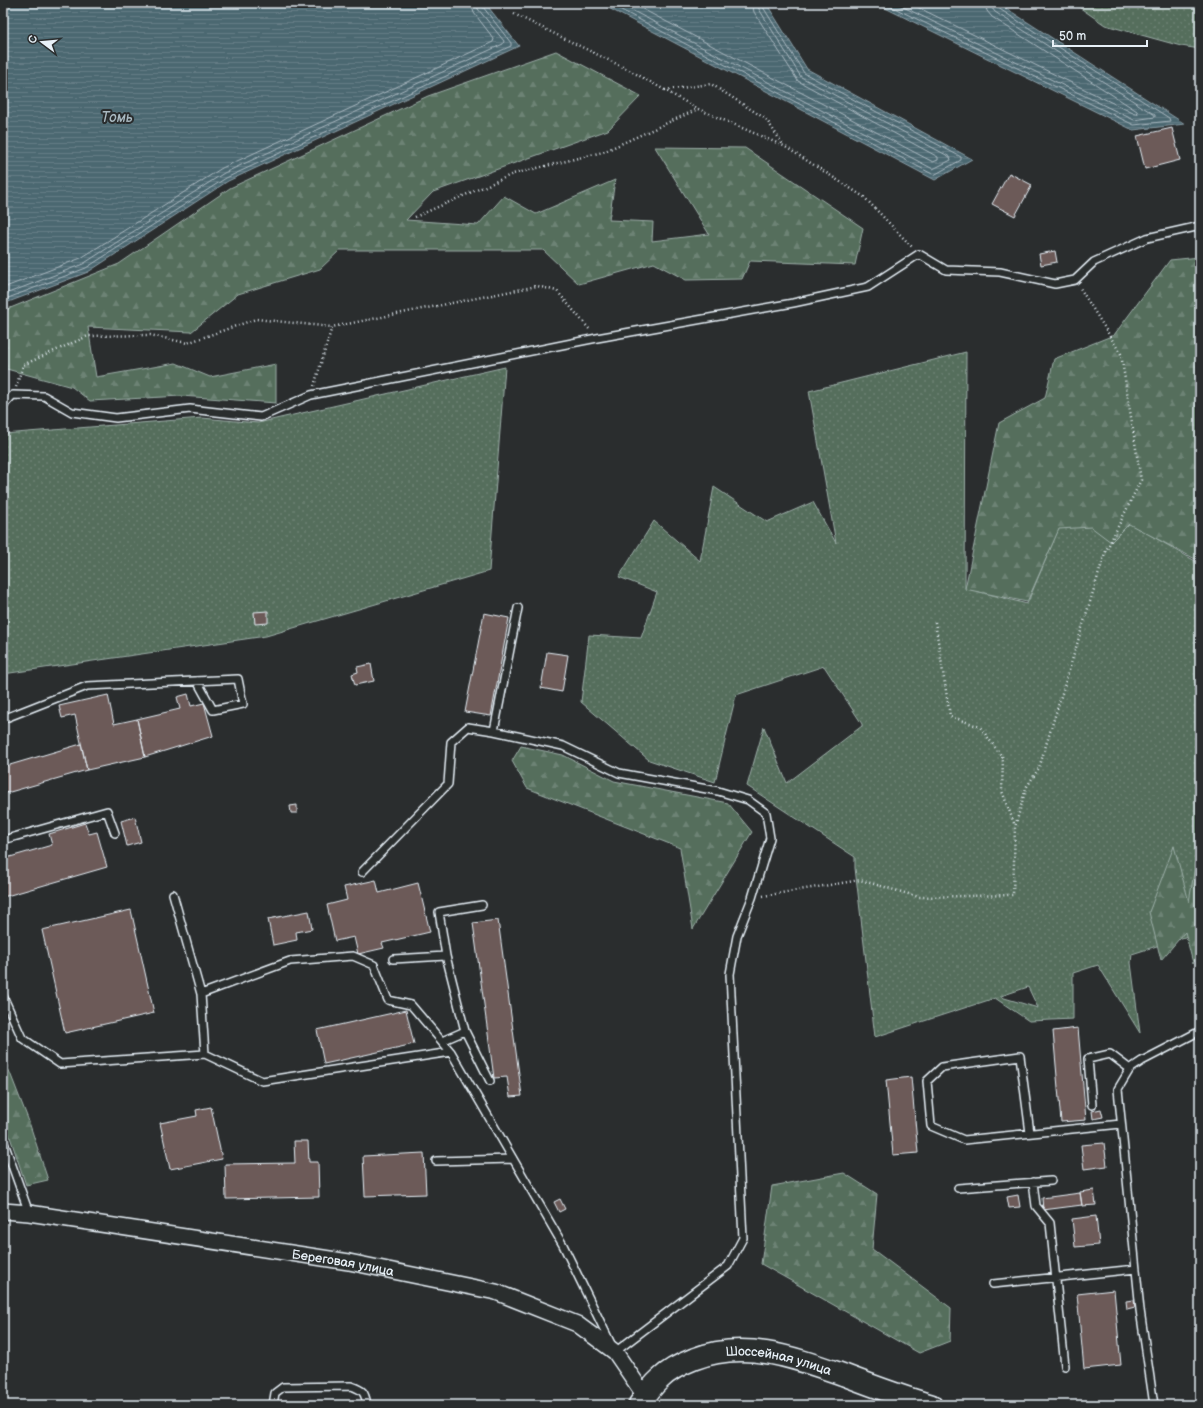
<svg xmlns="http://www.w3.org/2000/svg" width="1203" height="1408" font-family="'Balsamiq Sans',sans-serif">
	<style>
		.grass { fill: url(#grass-dots); stroke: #9eb0aa; fill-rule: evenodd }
		.forest { fill: url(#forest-firs); stroke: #9eb0aa }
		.water { fill: url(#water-rules); stroke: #8a9ea7 }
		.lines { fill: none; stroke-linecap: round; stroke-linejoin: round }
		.shore { stroke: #aabac2; stroke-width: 1 }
		.building { fill: #6c5a58; stroke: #e8f1f8 }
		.lane-casing { stroke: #e8f1f8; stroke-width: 10 }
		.street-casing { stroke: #e8f1f8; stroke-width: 18 }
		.secondary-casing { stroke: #e8f1f8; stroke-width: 24 }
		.path { stroke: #e8f1f8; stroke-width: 2.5; stroke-dasharray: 1 3; stroke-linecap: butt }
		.lane { stroke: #2a2d2e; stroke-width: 7 }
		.street { stroke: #2a2d2e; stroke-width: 15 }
		.secondary { stroke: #2a2d2e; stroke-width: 21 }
		.labels { text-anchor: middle; stroke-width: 4; stroke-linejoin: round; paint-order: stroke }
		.street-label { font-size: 13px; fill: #e8f1f8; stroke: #2a2d2e }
		.water-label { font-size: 14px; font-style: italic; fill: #aabac2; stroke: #2a2d2e }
	</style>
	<defs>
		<pattern id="grass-dots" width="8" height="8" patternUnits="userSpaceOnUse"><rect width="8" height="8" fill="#556e5c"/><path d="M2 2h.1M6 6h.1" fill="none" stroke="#6d8374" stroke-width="1.8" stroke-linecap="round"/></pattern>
		<pattern id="forest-firs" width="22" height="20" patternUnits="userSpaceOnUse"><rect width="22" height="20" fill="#556e5c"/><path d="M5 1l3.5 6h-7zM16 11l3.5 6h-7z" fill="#6d8374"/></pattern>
		<pattern id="water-rules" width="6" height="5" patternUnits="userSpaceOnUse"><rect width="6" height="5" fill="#4c6771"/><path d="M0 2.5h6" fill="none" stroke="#667d86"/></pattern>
	</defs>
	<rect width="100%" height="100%" fill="#2a2d2e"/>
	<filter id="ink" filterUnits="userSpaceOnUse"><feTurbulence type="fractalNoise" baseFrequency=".025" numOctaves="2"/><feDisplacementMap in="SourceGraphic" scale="8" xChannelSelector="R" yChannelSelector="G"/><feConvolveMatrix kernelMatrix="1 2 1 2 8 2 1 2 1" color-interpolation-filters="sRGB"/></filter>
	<g filter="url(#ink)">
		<path class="grass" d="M1073 3H1200V49L1181 46 1105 25Z
			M966 352 965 588 1027 604 1059 528 1124 520 1197 562 1200 584V932L1132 954 1131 963 1140 1033 1098 965 1073 973V1019L1029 1021 995 998 875 1037 855 868V857L747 786 764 727 787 783 862 726V724L824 666 736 695 715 782 649 760 581 702 589 635 641 638 657 592 619 577 654 521 700 561 714 487 767 522 813 502 836 543 809 391ZM1028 987 1038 1008 1001 997V996Z
			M505 367 489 571 266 636 3 674V434L202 418 258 423Z"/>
		<path class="forest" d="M556 51 641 96 608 130 433 192 406 220 478 225 504 196 536 214 615 180 609 220 653 222 652 241 709 234 655 147 745 148 863 228 855 265 750 261 742 279 686 280 654 263 579 284 543 250H340L320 269 238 294 191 332 88 327 96 377 176 363 210 377 276 364V403L181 396 90 401 72 387 3 368V311L119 264 230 188 428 96Z
			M1200 257V567L1199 561 1129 524 1111 542 1091 527 1059 529 1027 602 965 589 999 423 1045 398 1054 359 1114 335 1170 260Z
			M521 746 563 755 614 781 728 803 752 832 693 929 680 848 527 788 512 761Z
			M1200 837V955L1193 963 1185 932 1161 960 1149 912 1174 846 1189 902Z
			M3 1055 28 1119 48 1180 26 1185 3 1116Z
			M844 1173 877 1194 872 1249 951 1308 950 1341 919 1353 761 1264 772 1186Z"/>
		<path class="water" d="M3 3H485L519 46 228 181 88 272 3 304Z
			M599 3H766L807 69 972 159 935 180Z
			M875 3H998L1185 124 1133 130Z"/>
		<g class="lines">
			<path class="shore" d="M608 3 934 175 961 160V157L804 73 763 7V3
				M618 3 933 169 951 160 950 157 801 77 759 9 758 3
				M631 3 933 162 938 160V157L798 81 754 12 752 3
				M884 3 1134 125 1170 121 1169 118 998 8 996 3
				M895 3 1134 120 1155 117V115L995 12 992 8 991 3
				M909 3 1135 114H1138L1137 111 992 17 987 11 985 3
				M3 288 81 258 222 168 493 42 494 39 474 13 471 3
				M3 295 83 264 224 173 503 44 504 41 478 9 477 3
				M3 300 86 268 226 178 511 46V43L483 7 482 3"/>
		</g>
		<path class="building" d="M1172 128 1180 160 1145 169 1137 136Z
			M1009 173 1032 185 1015 216 992 204Z
			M1055 251 1057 262 1041 265 1039 254Z
			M268 611V623L255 624 254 612Z
			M484 613 509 618 491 716 465 712Z
			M547 652 568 655 562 692 541 688Z
			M371 664 374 681 355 685 352 674 358 672 357 667Z
			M188 694 191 706 204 703 213 736 145 757 137 719 180 709 177 697Z
			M108 695 114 724 137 719 145 757 87 770 75 715 62 718 59 706Z
			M81 744 87 770 3 794V767Z
			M297 805V813H291L290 806Z
			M135 817 141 842 127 846 121 821Z
			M85 823 89 834 97 832 107 867 3 897V859L52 845 49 834Z
			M376 880 379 893 418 883 430 932 382 943 384 948 358 954 354 937 335 941 327 905 347 900 344 887Z
			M131 910 154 1013 65 1033 42 930Z
			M309 911 312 929 296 932 297 940 273 945 268 919Z
			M498 920 522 1096 510 1097 507 1077 494 1078 473 923Z
			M406 1010 414 1044 324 1064 317 1030Z
			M1078 1028 1086 1120 1061 1122 1053 1031Z
			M911 1077 918 1153 893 1155 886 1080Z
			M211 1107 222 1159 170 1169 160 1123 197 1116 196 1110Z
			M1101 1109 1103 1117 1093 1119 1092 1111Z
			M294 1141H308L309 1162H318L319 1197 226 1199 225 1164 295 1163Z
			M1104 1143 1107 1166 1084 1169 1081 1145Z
			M424 1153 426 1194 365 1196 363 1156Z
			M1094 1190 1096 1205 1082 1206 1080 1192Z
			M1080 1193 1082 1205 1043 1210 1042 1198Z
			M1018 1195 1020 1207 1009 1208 1007 1197Z
			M560 1199 565 1209 559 1212 554 1202Z
			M1096 1216 1099 1245 1075 1247 1072 1219Z
			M1114 1290 1121 1365 1084 1369 1077 1294Z
			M1134 1300 1135 1307 1127 1309 1126 1301Z"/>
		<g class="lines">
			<g class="lane-casing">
				<path id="lane" d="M3 406 13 395 44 396 72 412 116 418 190 409 261 417 311 395 597 338 793 303 868 287 919 254 946 270 1000 272 1055 284 1075 280 1094 262 1147 238 1200 226
					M3 719 87 686 238 679 243 704 213 710 197 681
					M3 840 107 811 115 833
					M362 872 448 784 451 742 468 727 494 731
					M173 894 201 994 205 1054
					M446 956 439 912 482 905
					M393 959 446 956 465 1031 442 1041
					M201 994 290 961 353 956 374 965 388 1000 411 1005 451 1052 563 1245 615 1352 728 1266 743 1238 730 974 737 936 752 898 770 838 766 813 748 800 718 791 619 773 563 746 494 731 518 608
					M3 996 22 1038 60 1064 205 1054 262 1081 451 1052
					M465 1031 490 1081
					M1092 1105 1088 1059 1110 1054 1130 1069
					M1030 1133 1020 1056 942 1067 927 1081 931 1126 964 1140 1121 1124
					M3 1140 29 1213
					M436 1161 513 1159
					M1033 1182 1036 1206 1050 1223 1065 1366
					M958 1188 1051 1181
					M993 1284 1136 1269
					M273 1405 275 1393 283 1387 351 1386C363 1390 365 1392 367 1405
					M1154 1405 1140 1310 1118 1089 1130 1069 1142 1061 1200 1031"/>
			</g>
			<g class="street-casing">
				<g id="street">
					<path id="s1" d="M3 1211 29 1213 349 1262 496 1292 577 1324 615 1352 645 1396"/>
				</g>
			</g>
			<g class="secondary-casing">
				<g id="secondary">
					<path id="s2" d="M639 1405C645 1396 652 1386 660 1379 669 1370 681 1364 694 1359 745 1339 795 1358 844 1375 873 1386 902 1397 931 1405"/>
				</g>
			</g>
			<path class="path" d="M514 14 631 71 698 109
				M665 90 711 84 766 119 784 146
				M415 217 513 174 603 152 698 109 784 146 864 197 913 248
				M314 386 332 327 537 286 557 291 590 330
				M16 387 23 365 88 336 150 335 187 343 256 319 332 327
				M935 622 950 716 980 727 1003 758 1002 791 1015 826
				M763 896 860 880 919 897 1013 895 1015 827 1026 788 1039 768 1105 553 1141 480 1121 354 1080 288"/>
			<use href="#lane" class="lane"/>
			<use href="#street" class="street"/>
			<use href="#secondary" class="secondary"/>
		</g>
	</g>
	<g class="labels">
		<g class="street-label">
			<text dy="5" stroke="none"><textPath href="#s1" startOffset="344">Береговая улица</textPath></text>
			<text dy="5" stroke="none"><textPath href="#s2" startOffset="160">Шоссейная улица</textPath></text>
		</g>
		<g class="water-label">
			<text x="117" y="122">Томь</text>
		</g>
	</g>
	<rect width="1203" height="1408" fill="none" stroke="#2a2d2e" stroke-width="16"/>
	<rect x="8" y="8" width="1187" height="1392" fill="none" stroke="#e8f1f8" stroke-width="1.5" filter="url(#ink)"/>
	<g transform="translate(42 42) rotate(286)" stroke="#2a2d2e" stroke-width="3" paint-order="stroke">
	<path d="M0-3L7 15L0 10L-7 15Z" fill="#e8f1f8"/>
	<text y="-6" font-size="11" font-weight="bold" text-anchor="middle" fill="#e8f1f8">С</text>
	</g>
	<path d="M1053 40v6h94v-6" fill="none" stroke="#e8f1f8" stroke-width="2"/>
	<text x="1059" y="40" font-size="12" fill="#e8f1f8" stroke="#2a2d2e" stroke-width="3" paint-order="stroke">50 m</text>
</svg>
